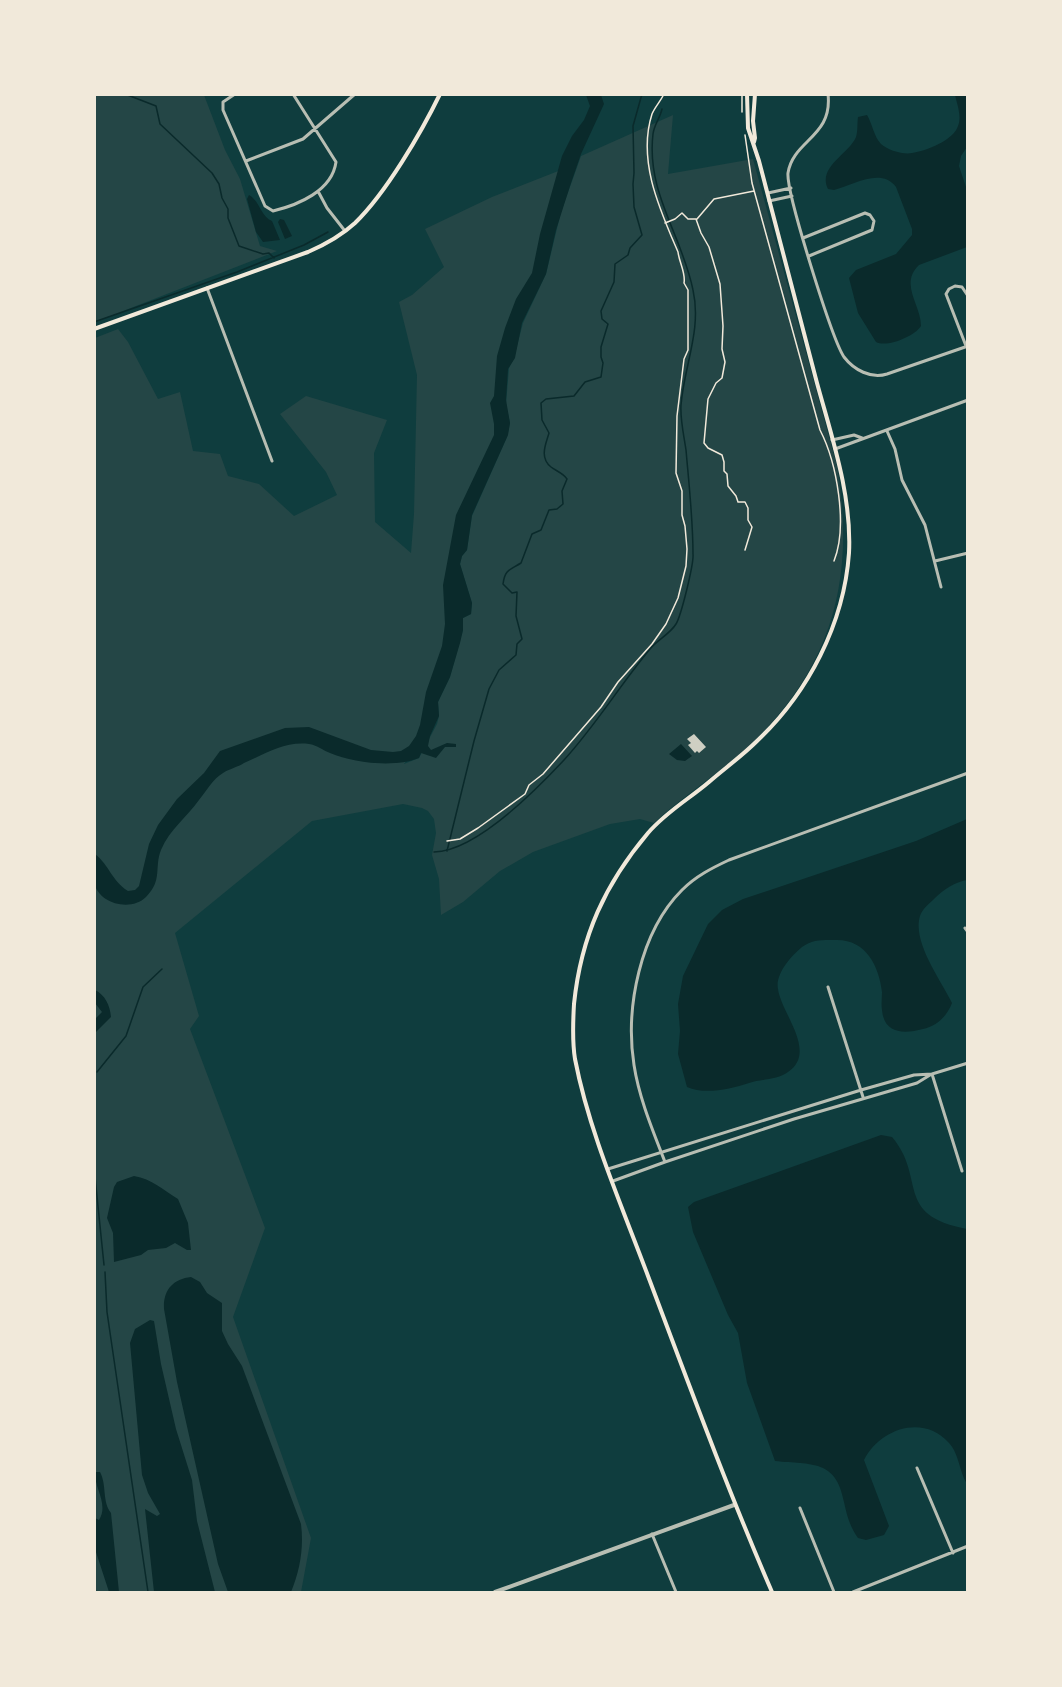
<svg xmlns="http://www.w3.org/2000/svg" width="1062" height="1687" font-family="'Space Grotesk',sans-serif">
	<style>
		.green { fill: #244646 }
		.water { fill: #0a2a2b }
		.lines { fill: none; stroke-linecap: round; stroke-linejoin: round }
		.stream { stroke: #0a2a2b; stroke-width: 1.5 }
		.building { fill: #cfcfc3 }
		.path { stroke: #f1e9da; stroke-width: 1.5 }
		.minor { stroke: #b8beb3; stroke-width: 3 }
		.tertiary { stroke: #b8beb3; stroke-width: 4 }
		.secondary { stroke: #f1e9da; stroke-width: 4 }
	</style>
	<rect width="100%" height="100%" fill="#0f3d3e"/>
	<path class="green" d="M95 95H204L225 150 240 179 260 246 277 251 95 322Z
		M673 115 668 174 753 159 837 466C855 573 835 661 756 739 725 770 686 793 654 823L640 819 610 824 533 852 500 871 463 902 441 915 439 879 432 855 436 833 434 819 428 811 422 808 403 804 312 821 175 933 199 1016 190 1029 265 1228 233 1317 311 1538 301 1592H95V338L118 329 128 342 158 399 180 392 193 451 220 454 228 476 259 484 294 516 337 495 326 472 280 414 306 396 387 420 374 453 375 522 411 553 414 514 417 375 399 302 412 295 444 267 425 229 492 197 571 166 500 386 501 425 455 551 454 639 424 731 404 764 419 758 437 724 439 716 438 702 450 677 463 630V618L471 614 472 603 460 564 462 556 467 550 472 516 507 437 510 423 506 404 509 368 514 358 523 323 546 274 561 212 581 156Z"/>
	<path class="water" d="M586 95H601L604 104 581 154 570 186 556 230 546 274 522 323 515 358 508 369 506 400 510 423 508 435 472 515 467 550 462 556 460 564 472 603 471 614 463 618V630L460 643 450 677 438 702 439 716 430 736 428 746 431 750 447 743 456 744V747H445L436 758 421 753 419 758C394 768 354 763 330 753 322 750 317 745 309 744 285 741 265 754 244 763 238 767 229 769 223 773 213 779 207 790 199 800 186 818 170 829 161 850 154 867 163 880 146 897 131 912 98 904 94 882 93 873 94 863 95 854 110 866 111 880 128 891L135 890 139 886 149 844 158 825 177 799 204 773 220 751 285 728 309 727 371 750 393 752 401 751 409 746 416 736 420 725 426 692 442 646 445 624 443 585 456 515 494 435V424L490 403 494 396 497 356 505 328 516 299 532 273 540 234 562 156 572 136 584 120 590 106Z
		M955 95H967V147L961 156 959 166 967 190V247L919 265C899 284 921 305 921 326 915 336 887 348 876 342L858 313 849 278 856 270 896 254 912 235V229L896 187C881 167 853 185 834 190L828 189C817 167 849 154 856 137 858 131 857 124 858 117L867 115C872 123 874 137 881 144 887 150 904 155 912 153 926 151 954 140 958 126 962 116 957 104 955 95Z
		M249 195C260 201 260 216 272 221L280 240 263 242 256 232 247 199Z
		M280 219 284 220 292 236 285 239 278 222Z
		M681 744 692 756 685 761 677 760 669 754Z
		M967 819V880C955 882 944 889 935 898 930 903 922 909 920 916 912 942 941 980 952 1003 947 1016 937 1026 923 1029 904 1034 884 1034 882 1010 881 1004 882 998 882 992 879 966 866 940 837 940 823 940 813 939 802 947 791 956 775 974 778 989 781 1013 818 1052 788 1072 778 1080 761 1079 749 1083 730 1089 705 1095 687 1087L678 1054 680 1031 678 1004 683 976 708 924 722 910 743 899 916 841Z
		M95 990C105 995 110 1005 111 1017L95 1033V1019L102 1012 95 1003Z
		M881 1135 892 1137C927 1178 893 1215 967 1229L968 1485C959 1473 960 1455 949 1443 924 1414 880 1428 864 1460L889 1526 884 1535 866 1540 858 1538C850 1527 847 1516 844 1502 836 1459 812 1465 775 1461L747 1383 738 1333 728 1315 693 1232 688 1207 694 1202Z
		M134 1176C152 1179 163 1190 178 1199L188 1223 191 1250H187L175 1243 166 1248 148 1250 141 1255 114 1262 113 1233 107 1218 114 1187 117 1182Z
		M191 1277 200 1282 207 1293 222 1303V1331L228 1344 242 1366 301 1524C304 1547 300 1571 291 1592H228L218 1564 177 1382 164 1309C163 1290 173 1279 191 1277Z
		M150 1320 154 1321 161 1364 176 1429 192 1480 197 1521 215 1592H154L145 1509 157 1516 160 1514 148 1493 142 1475 130 1343 135 1329Z
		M95 1472H100C107 1485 102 1502 111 1513L119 1592H109L95 1549V1518L99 1520C109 1504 94 1488 95 1472Z"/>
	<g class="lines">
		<path class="stream" d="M125 94 156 106 160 124 212 173 219 184 222 198 228 209V218L239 246 263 254 269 253 274 258
			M94 322 237 272 304 245 328 232
			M447 851 474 741 489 689 499 670 516 655 517 644 522 639 516 616 517 592 512 593 503 584C505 569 510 570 521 563L532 534 541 530 549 510 557 509 563 504 562 491 567 479C563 473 556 471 551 467 539 457 546 444 549 433L542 420 541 403 546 399 574 396 585 382 601 377 603 363 601 357V347L608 324 602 319 601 311 614 282 615 264 628 255 630 248 642 235 634 207 633 184 634 173 633 126 642 94
			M434 852C476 851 536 790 564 760 596 725 620 685 650 649 657 640 670 634 676 624 681 616 694 564 693 554 693 519 689 485 686 450 684 436 680 419 681 405 684 366 702 330 693 290 682 235 646 193 653 134 654 125 660 118 662 109
			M97 1072 126 1036 143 987 162 969
			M94 1167 104 1265
			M105 1272 107 1312 148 1592"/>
	</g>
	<path class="building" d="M694 734 706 747 699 753 697 751 695 753 688 745 691 743 687 739Z"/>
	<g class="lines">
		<path class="path" d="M742 94V112
			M745 135 752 183 820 430C837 463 848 526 834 561
			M697 219 714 199 754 191
			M665 223 675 219 682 213 688 219H696L701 233 709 247 720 284 723 326 722 349 725 362 722 378 716 383 708 399 704 443 708 448 722 455 724 462V471L727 474 728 486 736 496 738 502H745L748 508V520L752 527 745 550
			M447 841 460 839 478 828 525 794 529 785 543 774 601 707 618 682 652 644 666 624 678 598 686 566 687 549 685 526 682 515V491L676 473 677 416 684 359 688 350V290L684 283C686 273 679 262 678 252 660 210 637 161 652 114 655 107 660 102 664 94"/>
		<path class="minor" d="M235 94 223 102V110L265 206 273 211C298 205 332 191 336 162L293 94
			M828 94C833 137 793 140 788 173 786 192 832 339 844 357 854 370 871 379 887 374L968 346
			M246 161 303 139 355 94
			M319 193 327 208 345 231
			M768 193 791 188
			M769 201 792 196
			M803 238 865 213 870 215 874 221 872 230 809 256
			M207 288 272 461
			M966 346 946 294 949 289 955 286 962 287 968 296
			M887 431 895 449 902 480 925 525 941 587
			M832 440 854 435 862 438
			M835 449 968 400
			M935 561 968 553
			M965 928 968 932
			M828 987 863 1097
			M932 1074 962 1171
			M665 1162C653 1131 639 1098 634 1065 625 1008 640 932 682 890 696 876 712 868 729 860L968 773
			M608 1169 861 1090 914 1075 932 1074 968 1063
			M613 1181 665 1162 794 1119 917 1083 930 1075
			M917 1468 953 1553
			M800 1508 834 1592
			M652 1534 676 1592
			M853 1592 968 1546"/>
		<path class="tertiary" d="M495 1592 734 1505"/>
		<path class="secondary" d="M747 94 748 128 759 161C779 235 798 309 817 383 832 438 852 496 849 553 844 624 808 693 757 741 742 756 725 768 709 782 689 799 666 812 648 833 605 884 581 936 574 1004 573 1021 572 1041 575 1059 589 1132 622 1206 648 1276 688 1382 727 1488 772 1592
			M754 142 755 138 753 121 755 94
			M94 329 308 252C324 245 342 235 355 223 386 193 421 133 440 94"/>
	</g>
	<rect width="1062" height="1687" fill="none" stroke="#f1e9da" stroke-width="192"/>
</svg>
